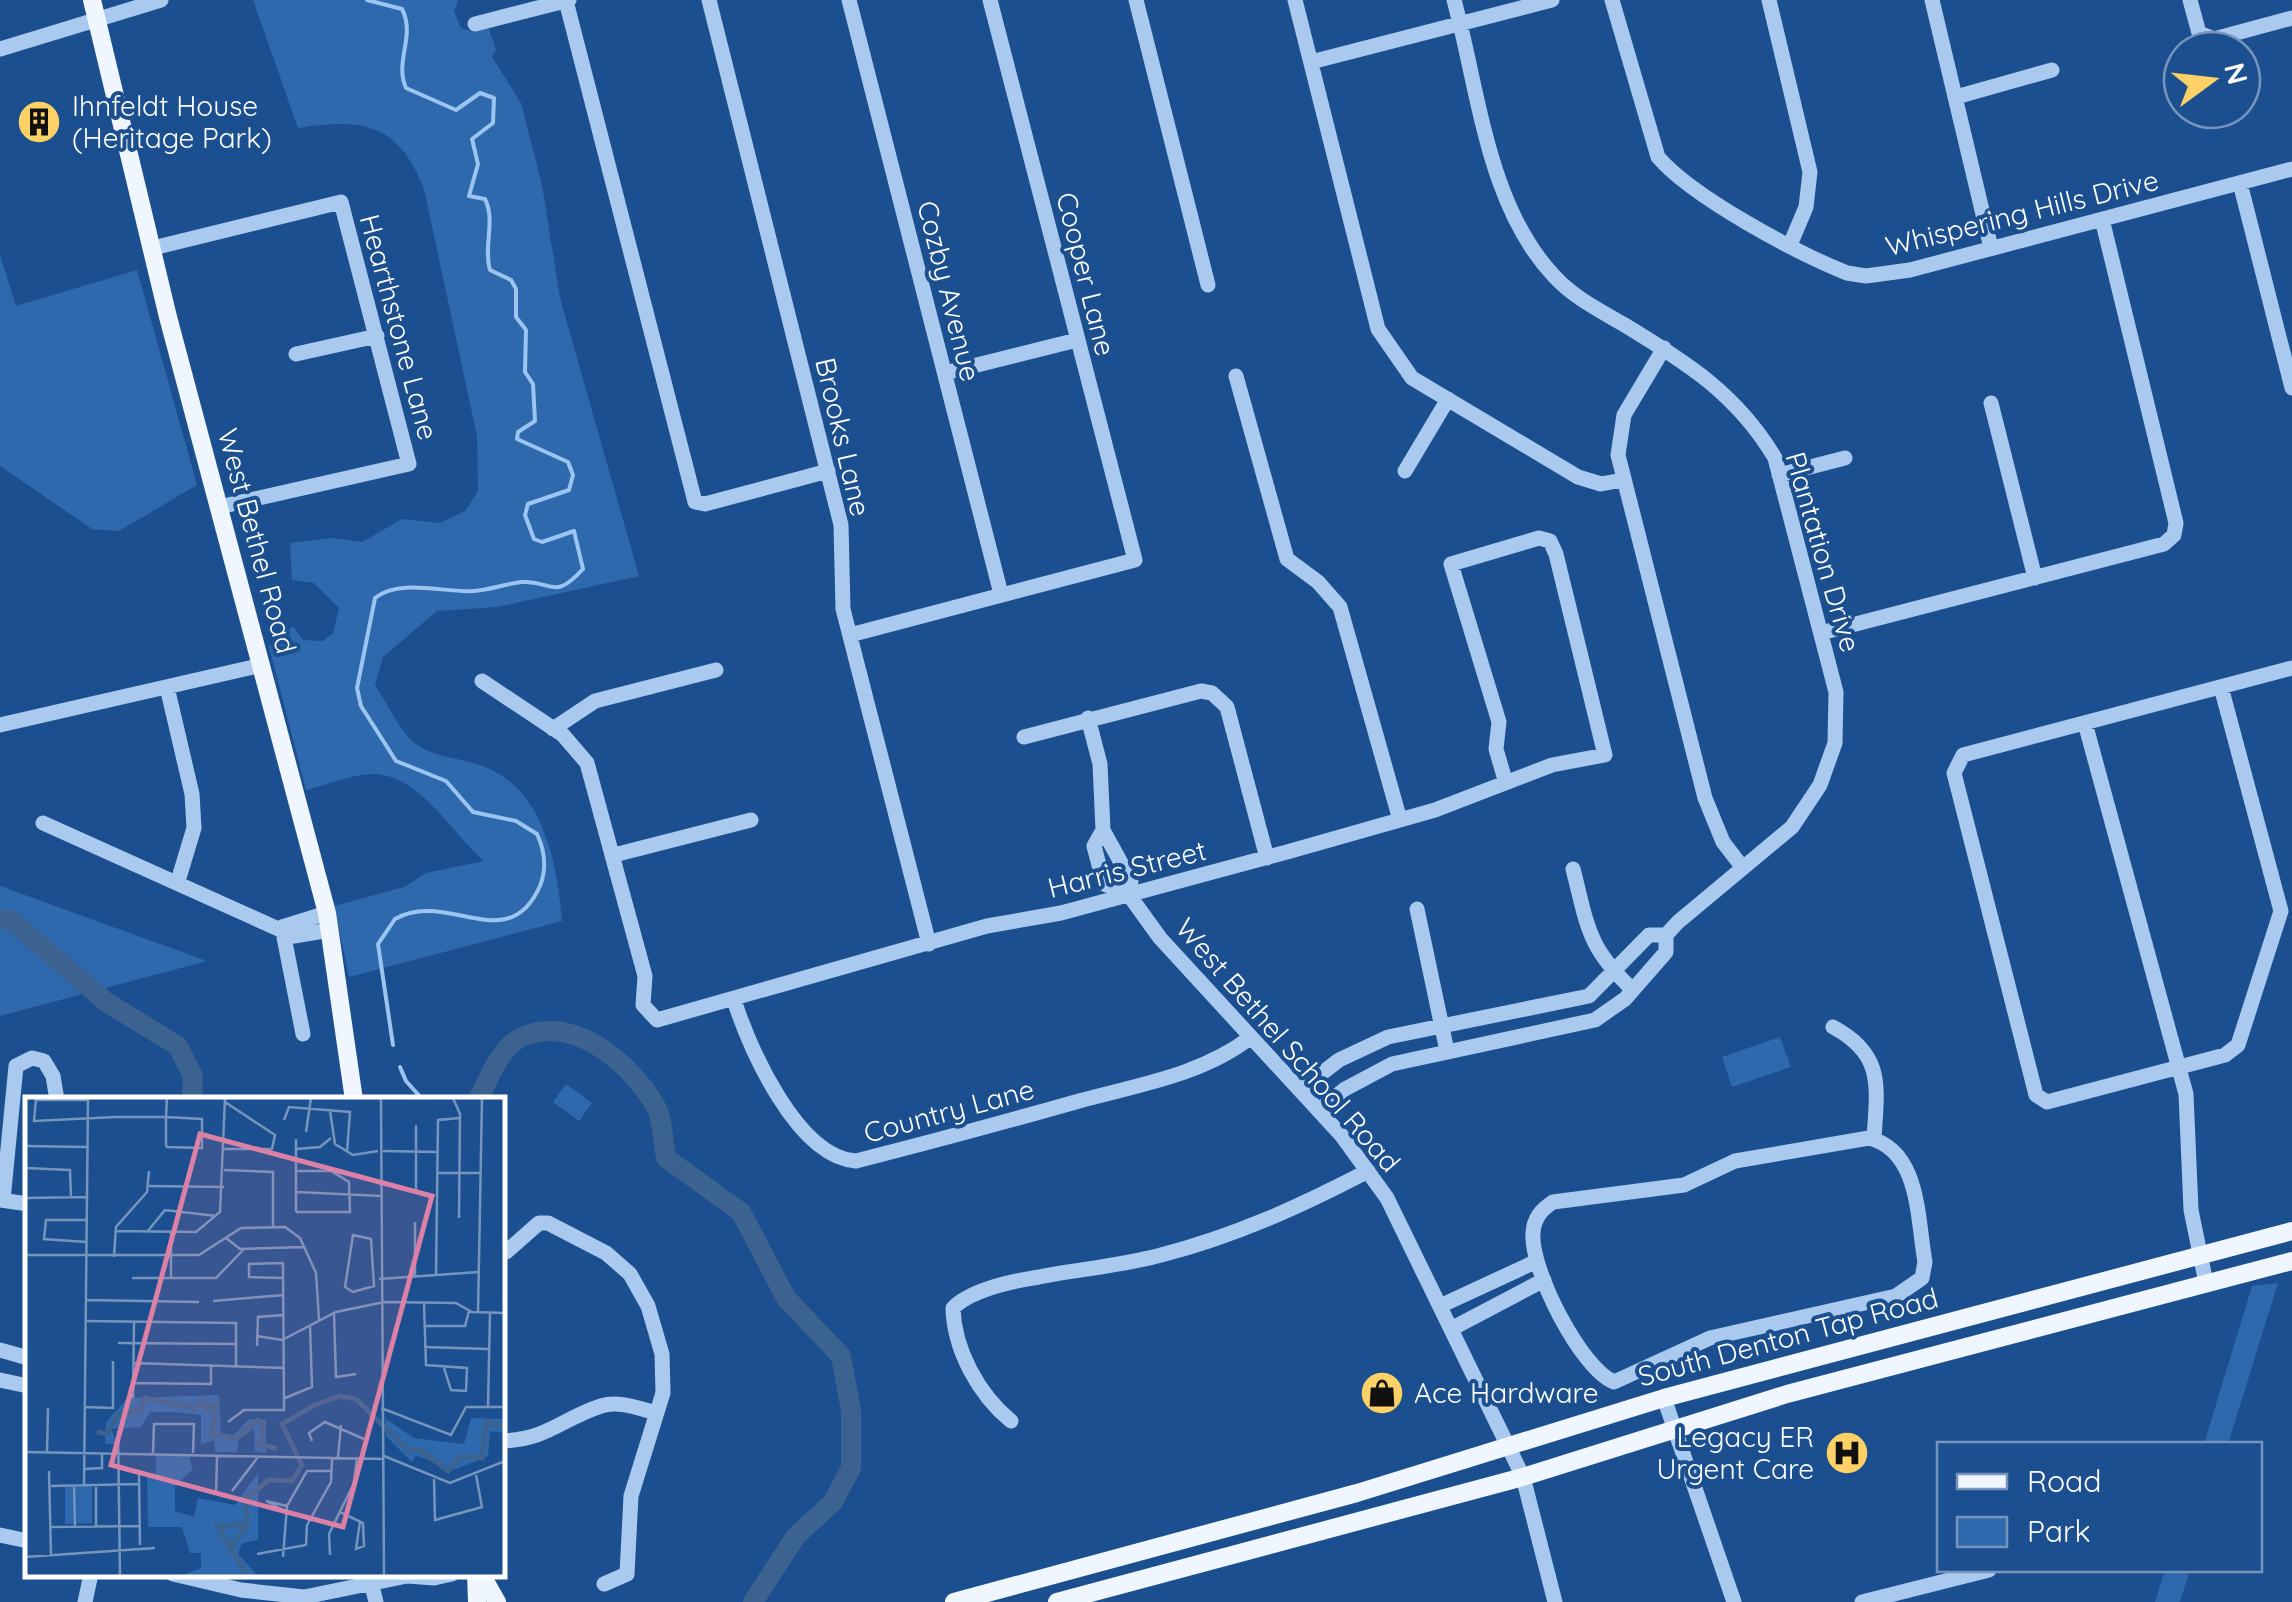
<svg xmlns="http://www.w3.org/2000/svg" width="2292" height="1602" font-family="Quicksand,sans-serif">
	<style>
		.green { fill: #2e69ad }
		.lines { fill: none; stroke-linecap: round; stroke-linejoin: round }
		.stream { stroke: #9cc4f0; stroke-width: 4 }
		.river { stroke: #3c6290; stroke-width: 20 }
		.minor { stroke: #a9c9ee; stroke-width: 15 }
		.major { stroke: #f0f6ff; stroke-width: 18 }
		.labels { text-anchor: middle; stroke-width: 8; stroke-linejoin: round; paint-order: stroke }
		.poi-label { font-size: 28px; fill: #fff; stroke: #1b4f8f; text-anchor: start }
		.street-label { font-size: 28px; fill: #fff; stroke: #1b4f8f }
		.inset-river { fill: none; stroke: #3c6290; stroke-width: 5 }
		.inset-road { fill: none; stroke: #7695bc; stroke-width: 2.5 }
		.view { fill: #dd80a5; fill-opacity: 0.15; stroke: #dd80a5; stroke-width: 5 }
		.inset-edge { fill: none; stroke: #fff; stroke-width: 5 }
	</style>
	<rect width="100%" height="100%" fill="#1b4f8f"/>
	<path class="green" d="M253 0H458L454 11 461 28 473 32 488 27 496 49 492 57 521 103 542 185 560 298 639 576 498 607 437 611 383 657 375 685C386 702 396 723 409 738 429 759 463 757 488 768 545 793 557 865 562 921L349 977 334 906 404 887 426 873 484 861C451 832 421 777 376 774 355 773 327 785 306 790L269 646 293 626 303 640 323 641 333 633 339 608 314 583 292 580 290 543 332 538 362 542 402 519 440 523 465 511 478 491 477 436 424 189C398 123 364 118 298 128Z
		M0 255 16 306 137 270 197 485 119 531 92 529 0 466Z
		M0 886 207 961 0 1016Z
		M1780 1037 1791 1067 1732 1087 1722 1057Z
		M566 1084 592 1103 579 1121 553 1102Z
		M2278 1283 2228 1444H2204L2252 1286Z
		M2165 1570H2190L2180 1602H2155Z"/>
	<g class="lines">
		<path class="stream" d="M367 0 402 9C416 36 394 61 406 88L456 110 480 93 494 98 493 123 472 139 478 164 469 196 485 199C496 221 483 246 490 270L511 280 516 289V317L526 330 525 372 533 384 535 421 518 432 517 439 568 462 573 475 569 490 528 504 525 515 534 539 542 542 574 531 583 569C553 602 552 580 521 582 505 584 490 590 474 591 443 593 400 578 375 598L357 688 361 706 396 761 446 781 473 812 516 821 537 834C545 851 547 868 540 886 508 958 447 889 395 919L378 944 393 1045
			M400 1067 406 1081 423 1100"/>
		<path class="river" d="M0 920H11L106 1002 178 1046 193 1076 192 1100
			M478 1100C488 1080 500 1047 522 1037 574 1014 630 1063 655 1105 663 1118 663 1142 666 1158L741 1212 786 1298 841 1356 851 1411V1468L833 1502 796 1536 753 1602"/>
		<path class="minor" d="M709 0 841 525 843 609 929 944
			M849 0 1001 594
			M1136 0 1208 285
			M1295 0 1378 329 1412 378 1578 477 1601 484 1622 480
			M1612 0 1658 157C1692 197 1797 253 1847 273L1866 276 1910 270 2292 169
			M1769 0 1810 172 1806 207 1790 245
			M1932 0 1991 248
			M2190 0 2199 33 2214 39 2292 18
			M566 1 695 502 705 504 828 471
			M475 24 569 0
			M0 49 161 0
			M1311 62 1552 0
			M1956 97 2052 70
			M2240 183 2292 388
			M153 248 341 202 409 464 219 507
			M1664 348 1624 415 1618 455 1705 798 1723 842 1743 868
			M296 354 377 336
			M945 373 1077 340
			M1236 376 1287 559 1318 582 1340 607 1400 820
			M1991 403 2035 578
			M1405 471 1448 399
			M1779 475 1845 458
			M1821 633 2164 544 2174 535 2176 523 2102 219
			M850 635 1135 560 990 0
			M482 681 563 735 587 763 645 976 643 1005 657 1020 987 926 1061 913 1287 852 1435 810 1552 765 1605 755 1556 554 1550 541 1539 538 1451 564 1499 722 1496 749 1505 780
			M167 687 192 794 194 828 178 881
			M2221 687 2281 911 2238 1045 2225 1055 2047 1102 2036 1095 1954 773 1963 755 2292 668
			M1088 718 1100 764 1103 830 1131 881 1129 895
			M2085 723 2186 1094 2191 1210 2206 1283
			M0 725 262 665
			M553 729 595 701 716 670
			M1024 737 1201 691 1212 693 1227 707 1267 858
			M43 823 294 936 330 930
			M1103 830 1094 846 1104 884 1129 895
			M614 855 751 820
			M1573 869C1588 927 1587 947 1633 990
			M1129 895 1160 938 1342 1136 1387 1198 1523 1477 1555 1602
			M1417 909 1447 1051
			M282 927 303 1034
			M282 927 327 913
			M734 1000C750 1049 797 1157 856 1161 931 1142 1005 1122 1079 1101 1138 1085 1202 1075 1251 1037
			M1833 1027C1885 1055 1877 1087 1874 1139
			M1300 1090 1339 1060 1388 1037 1589 996 1649 935H1666
			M1319 1110 1345 1089 1392 1064 1595 1020 1625 999 1666 952V935L1678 922 1792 827 1820 785 1835 743 1836 692 1775 458C1737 394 1686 362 1623 324 1599 310 1573 297 1554 276 1487 205 1479 91 1454 0
			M1869 1138C1920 1151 1917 1217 1925 1262L1922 1278 1896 1296 1710 1338 1614 1382C1581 1369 1530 1269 1533 1233 1534 1218 1541 1210 1553 1202L1684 1185 1735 1161Z
			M0 1200 28 1204
			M3 1200 16 1066 32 1058 44 1061 53 1076 57 1100
			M506 1252 539 1223H548L606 1253 630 1274 648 1306 662 1354 663 1393 631 1496 627 1574 604 1584
			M1440 1306 1535 1262
			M1451 1329 1544 1280
			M0 1350 28 1358
			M0 1380 28 1386
			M1664 1398 1734 1602
			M1011 1421C979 1395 954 1350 953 1308 972 1289 1013 1281 1039 1277 1079 1269 1121 1266 1161 1255 1235 1236 1301 1206 1368 1171
			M502 1441C549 1439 561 1419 601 1406 619 1400 640 1409 657 1413
			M0 1535 28 1541
			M173 1574 241 1590 304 1597 407 1576 434 1578 452 1574
			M371 1582 376 1602
			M85 1602 91 1574
			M1862 1602 1989 1570"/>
		<path class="major" d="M92 0 168 317 327 913 354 1100
			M476 1574 477 1602
			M481 1574 497 1602
			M954 1602 1357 1493 1664 1398 2292 1231
			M1057 1602 1523 1477 1787 1394 2292 1261"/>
	</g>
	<defs>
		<g id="building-disc" transform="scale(2.25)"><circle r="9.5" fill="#ffd166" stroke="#1b4f8f"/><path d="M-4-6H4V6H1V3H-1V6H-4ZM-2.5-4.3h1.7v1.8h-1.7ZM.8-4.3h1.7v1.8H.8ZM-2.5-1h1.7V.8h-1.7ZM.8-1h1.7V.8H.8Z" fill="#111"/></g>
		<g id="shop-disc" transform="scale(2.25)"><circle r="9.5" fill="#ffd166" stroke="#1b4f8f"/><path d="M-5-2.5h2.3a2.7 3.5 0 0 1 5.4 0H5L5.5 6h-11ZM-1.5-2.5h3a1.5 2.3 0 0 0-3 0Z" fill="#111"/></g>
		<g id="hospital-disc" transform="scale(2.25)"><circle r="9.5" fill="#ffd166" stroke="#1b4f8f"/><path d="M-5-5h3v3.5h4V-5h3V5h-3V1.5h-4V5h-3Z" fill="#111"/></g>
	</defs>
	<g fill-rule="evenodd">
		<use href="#building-disc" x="39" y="122"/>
		<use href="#shop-disc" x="1382" y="1393"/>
		<use href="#hospital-disc" x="1847" y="1453"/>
	</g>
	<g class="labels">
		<g class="poi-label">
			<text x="72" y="116">Ihnfeldt House<tspan x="72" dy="32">(Heritage Park)</tspan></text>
			<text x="1414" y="1403">Ace Hardware</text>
			<text x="1814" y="1447" text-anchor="end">Legacy ER<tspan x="1814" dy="32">Urgent Care</tspan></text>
		</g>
		<g class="street-label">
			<text transform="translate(2022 213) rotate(-14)" y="10">Whispering Hills Drive</text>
			<text transform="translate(1086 274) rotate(76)" y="10">Cooper Lane</text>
			<text transform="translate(949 291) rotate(76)" y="10">Cozby Avenue</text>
			<text transform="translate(399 327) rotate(75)" y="10">Hearthstone Lane</text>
			<text transform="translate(843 437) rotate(77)" y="10">Brooks Lane</text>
			<text transform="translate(257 541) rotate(75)" y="10">West Bethel Road</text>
			<text transform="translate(1823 552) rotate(74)" y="10">Plantation Drive</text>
			<text transform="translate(1127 869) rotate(-14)" y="10">Harris Street</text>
			<text transform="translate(1288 1045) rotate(49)" y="10">West Bethel School Road</text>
			<text transform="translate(949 1111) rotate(-15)" y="10">Country Lane</text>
			<text transform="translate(1788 1337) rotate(-15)" y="10">South Denton Tap Road</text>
		</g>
	</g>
	<g transform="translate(25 1097)">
		<rect width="480" height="480" fill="#1b4f8f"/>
		<path d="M194 298 196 338H209L224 322 241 323V356L230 355 229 332 214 341 212 355H190L189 343 176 347V318L148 315H125L116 330 86 332 93 347H80L81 325 103 301ZM446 321 480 322V336L465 334 463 359 429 373 391 358 387 365 361 339V322L389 341 439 347ZM131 359H164L168 372 150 389V414L169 420 173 401 210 408 233 376V443L217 446 213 457 233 479H155L176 471V456H165L157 430H123L122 378H131ZM67 389V426L40 427V390Z" fill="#2e69ad"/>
		<path class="inset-river" d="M72 335 82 337 93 318 115 313 120 301 170 311 177 304 181 312 192 308 187 337 212 341 233 323 239 330 234 347 252 352M223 427 220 402 244 383 267 384 277 368 257 327 290 308 315 299 331 302 383 353H396L423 374 435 359 457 361 461 325 480 329M204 452 222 428M222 479 193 429 223 427"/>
		<path class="inset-road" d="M11 1 9 24 91 20H141L177 22V51L142 50 141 48V20L142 1M356 1 359 479M428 1 435 17 434 121M11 3H63M305 14 310 47 328 58 353 54M259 23 264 10 325 15 322 55M281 35 286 1M271 42V114L272 115H325L324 85 306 74H272M0 49 62 50M199 52H247L250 38 200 5M271 52 295 50 306 41M358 54 412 55M0 71 45 73 46 100M199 73 248 75V130M412 76H455M124 89 199 90M391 94V28M272 95 356 99M0 101 62 100M0 118V158M90 134 171 135 195 115 200 1M122 135 140 113 191 119M328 138 346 142 349 189 328 195 320 190ZM201 141 215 152 279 150M62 145 19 142 21 123H62M0 158H174L216 131 260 130 275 141 291 176 294 223M89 160 91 130 122 95 124 74M411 178 413 23 435 21M390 179V125M107 181H191L219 152M146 181V135M354 182 454 175M61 203 174 205M188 204 259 198M399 206 401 268 442 271 441 294 426 293 419 271M309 216 311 280 331 277M453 216 457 1M62 224 211 226V270M399 229H440L444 214M232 239 257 243 311 215 359 205 431 206 447 215 480 216M93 246 211 247M232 249 233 220 259 218M399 250 464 252M108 266 259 271M108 286 186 287V267M108 301 109 225M260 301 287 290 285 228M463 309 465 216M61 310 88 311V264M356 311 426 338 441 310H480M203 325 219 313H259L258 166 224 167V180L257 181M93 334 95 479M287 344 284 336 300 325 339 342M0 355 359 362M22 355 23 311M128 356 129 327H169L168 356M359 359 425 386 480 364M313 360 316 328M58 372 77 371V356M24 374 26 458M114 378 115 448M409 382 410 423 457 410 451 378M59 388 63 1M71 388V429M26 389 114 387M49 389 50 430M207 394 233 360M191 398 192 359M260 414 241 404 262 409M315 415 338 426 339 449 331 452 335 425M26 430 115 429M232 457 281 448 282 428 306 385 307 362M305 458 304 437 329 386 332 361M0 460 130 451M258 460 262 409 282 374H307"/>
		<path class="view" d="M175 37 407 99 318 430 86 368Z"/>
		<rect width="480" height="480" class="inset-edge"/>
	</g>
	<rect x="1937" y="1442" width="325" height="130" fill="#1b4f8f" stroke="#7695bc" stroke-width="2.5"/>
	<rect x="1957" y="1474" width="50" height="15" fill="#f0f6ff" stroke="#7695bc" stroke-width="2.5"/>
	<text x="2027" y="1492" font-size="30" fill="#ffffff">Road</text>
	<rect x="1957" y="1517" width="50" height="30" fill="#2e69ad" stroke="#7695bc" stroke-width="2.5"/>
	<text x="2027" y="1542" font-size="30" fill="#ffffff">Park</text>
	<g transform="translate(2212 80) rotate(75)"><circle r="48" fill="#1b4f8f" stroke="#7695bc" stroke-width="2.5"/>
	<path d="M0-8L18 38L0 25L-18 38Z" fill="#ffd166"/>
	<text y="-15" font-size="28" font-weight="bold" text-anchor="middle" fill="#ffffff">N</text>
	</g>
</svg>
